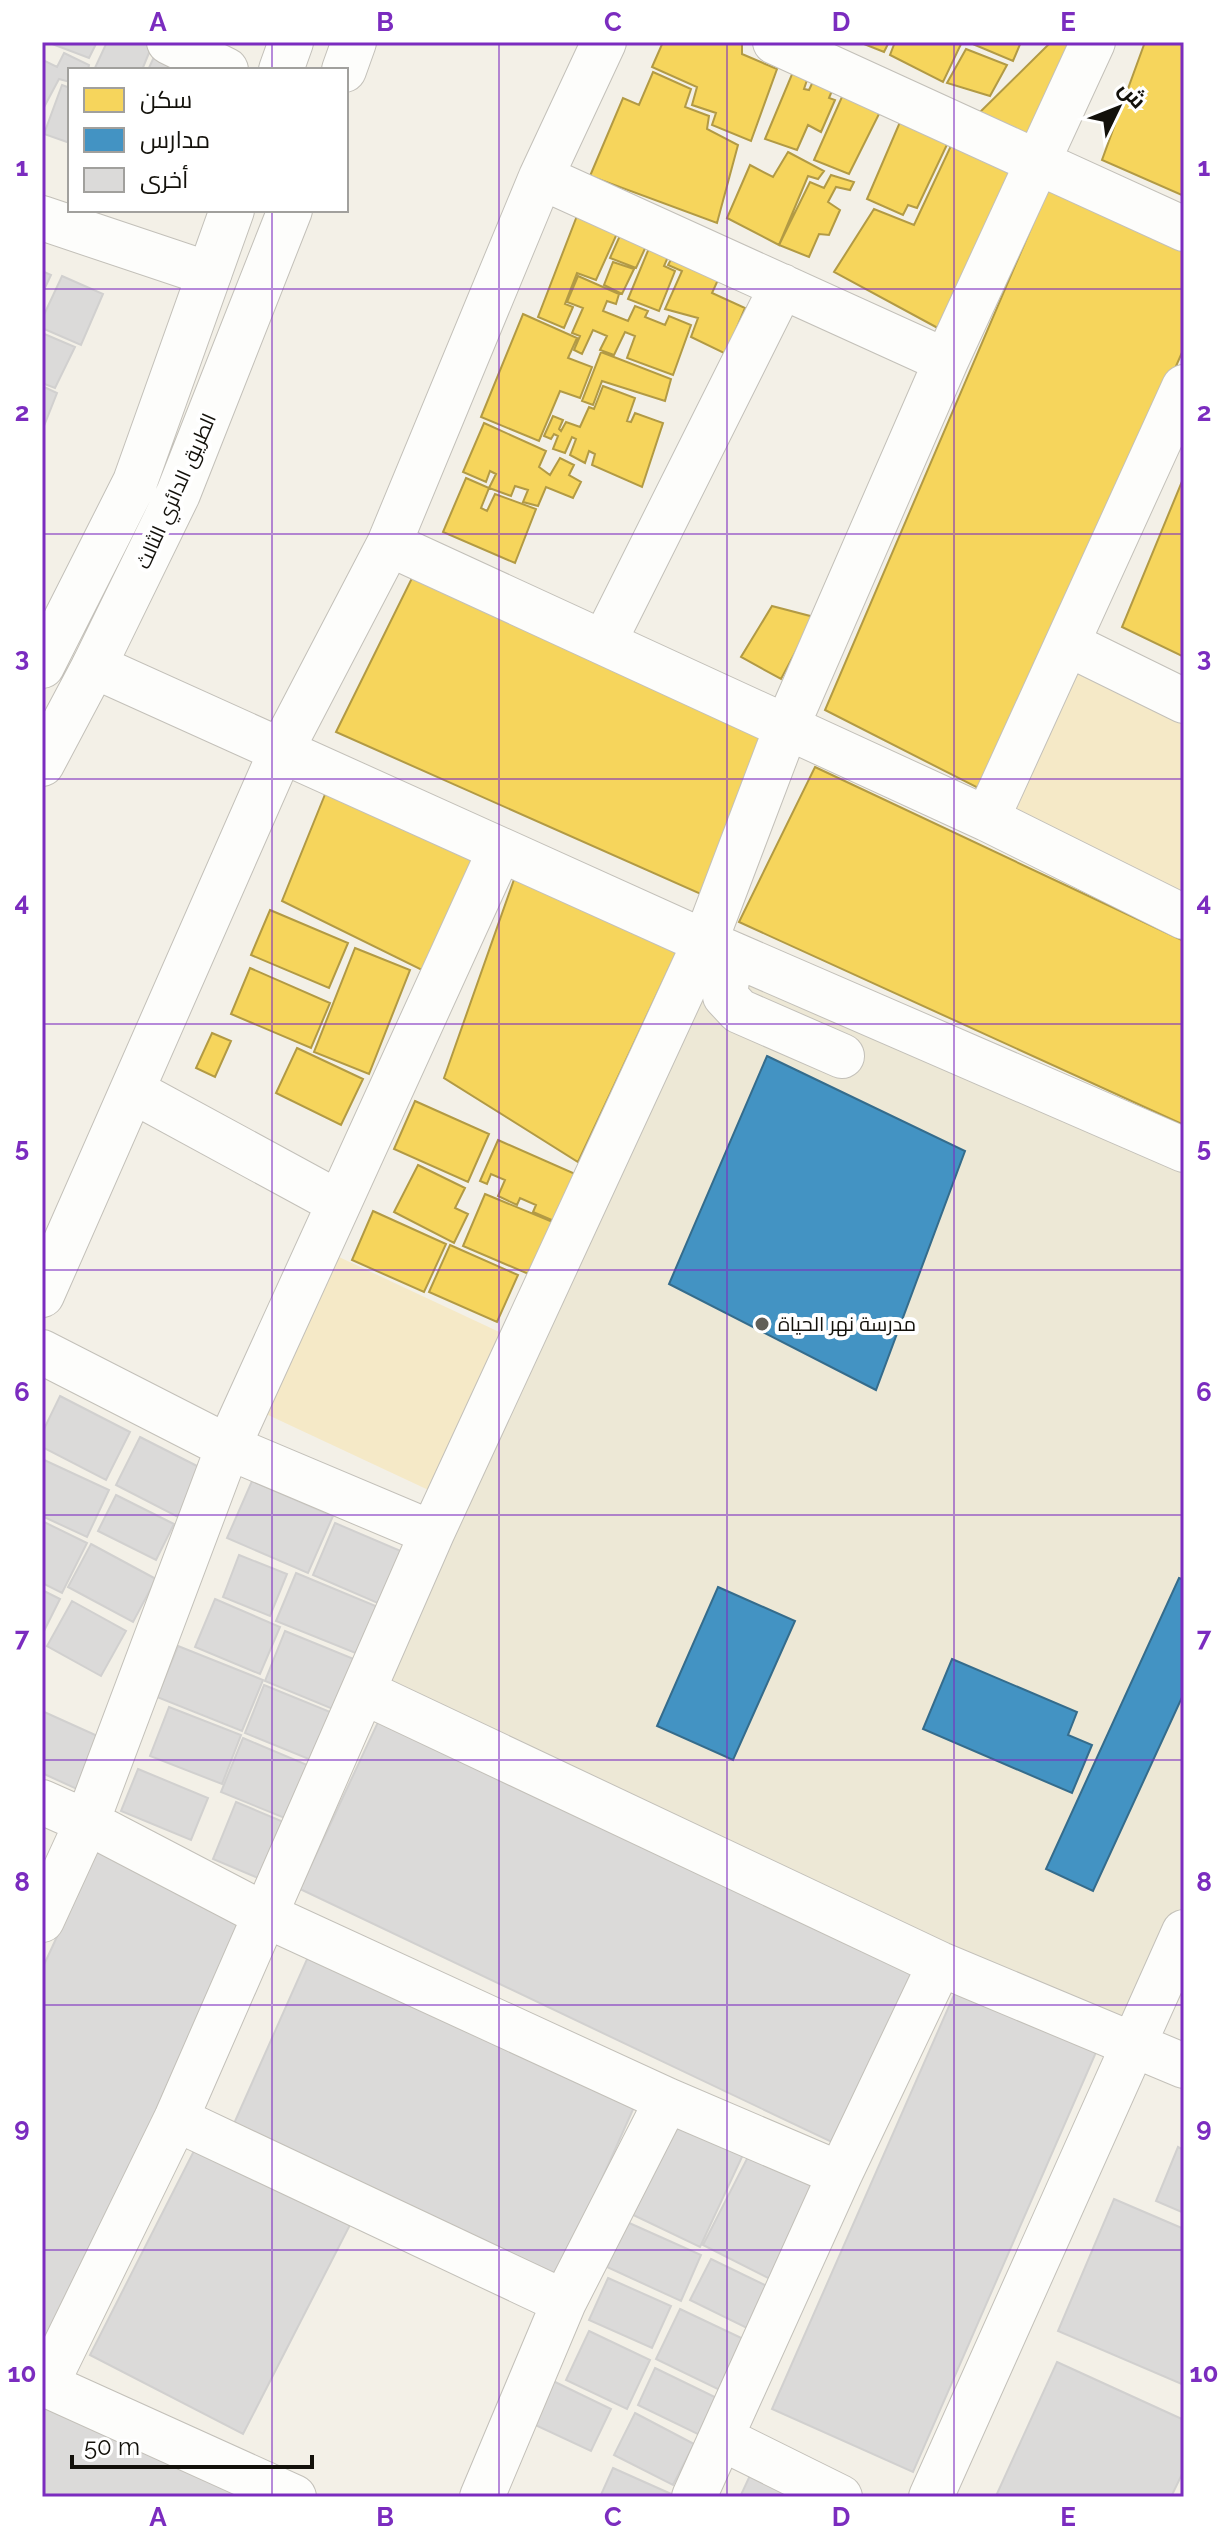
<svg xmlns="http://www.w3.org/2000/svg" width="1226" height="2539" font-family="Raleway,Cairo,sans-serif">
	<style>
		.built { fill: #ede8d6 }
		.green { fill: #f5e9c7 }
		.homes { fill: #f6d55c; stroke: #b29a44; stroke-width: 2 }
		.schools { fill: #4393c3; stroke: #356c8c; stroke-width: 2 }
		.building { fill: #dbdad9; stroke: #d1d0cf; stroke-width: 2 }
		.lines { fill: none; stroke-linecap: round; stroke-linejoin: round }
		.minor-casing { stroke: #c3c0b9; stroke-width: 46 }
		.highway-casing { stroke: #c3c0b9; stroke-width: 46 }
		.minor { stroke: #fdfdfb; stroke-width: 44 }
		.highway { stroke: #fdfdfb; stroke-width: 44 }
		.grid { fill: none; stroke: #7b2cbf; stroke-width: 2; stroke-opacity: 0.55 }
		.poi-dot { fill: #615f58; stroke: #fff; stroke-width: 3 }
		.labels { text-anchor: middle; stroke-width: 8; stroke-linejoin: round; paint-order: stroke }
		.street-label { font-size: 20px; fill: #13110b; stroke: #fff }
		.poi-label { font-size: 20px; fill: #13110b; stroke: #fff; text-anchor: start }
		.neatline { fill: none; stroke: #7b2cbf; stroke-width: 3 }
		.grid-label { font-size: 26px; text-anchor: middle; font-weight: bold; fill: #7b2cbf }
	</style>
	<rect width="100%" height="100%" fill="#f3f0e7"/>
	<path class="built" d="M709 952 1184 1157V1921L1131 2038 370 1690Z"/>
	<path class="green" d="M1069 644 1184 702V915L988 819Z
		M339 1257 510 1337 437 1494 266 1414Z"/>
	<path class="homes" d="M663 42H736L742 44V54L777 69 751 141 712 125 716 113 692 105 697 87 652 67Z
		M859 42H889L884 52Z
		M895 42H962L943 82 890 55Z
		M968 42H1021L1013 61Z
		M1051 42H1081L1033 147 972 120Z
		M1145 42H1184V196L1102 160Z
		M966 49 1007 65 990 96 947 83Z
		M795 67 809 74 804 89 809 90 815 77 834 86 829 98 835 100 821 132 808 125 797 150 765 139Z
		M653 72 691 89 685 107 709 116 707 129 738 145 717 223 590 176 623 98 639 105Z
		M845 90 882 108 849 174 814 160Z
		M903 115 952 134 917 208 908 205 903 215 867 199Z
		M956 135 1022 167 947 333 834 272 874 209 914 225Z
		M788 152 824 171 818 179 808 176 779 245 727 218 750 165 773 177Z
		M831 175 854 182 850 190 836 187 828 202 840 210 829 235 819 234 809 257 779 245 810 182 824 188Z
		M1053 177 1184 243V348L988 793 825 710Z
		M580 208 620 227 596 280 577 273 565 304 573 307 564 328 538 317Z
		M622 231 648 242 636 268 610 258Z
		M652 241 671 250 664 266 675 271 659 311 628 299Z
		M675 252 722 271 712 293 745 308 726 354 691 337 698 318 665 309 682 271 668 265Z
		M613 262 634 269 622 294 604 285Z
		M578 276 619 294 616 304 607 301 603 311 628 321 635 306 648 311 645 317 665 325 669 316 691 325 673 375 627 358 635 336 625 332 614 355 600 350 607 336 593 330 582 354 574 350 580 336 572 333 583 308 567 302Z
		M523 314 577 338 568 358 592 367 580 398 560 391 539 441 481 417Z
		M601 352 671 379 665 401 602 381 593 405 582 401Z
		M603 386 635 398 627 421 631 422 635 413 663 423 642 487 592 465 595 454 589 451 585 463 570 455 576 439 572 437 565 453 553 449 558 436 554 434 551 439 544 436 553 416 563 420 559 429 561 431 566 422 580 427 589 407 594 409Z
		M484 423 546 451 539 467 550 475 560 458 574 465 569 475 581 482 573 498 546 487 538 506 523 502 528 490 515 486 511 496 489 488 496 474 490 471 486 482 463 472Z
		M466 478 489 488 481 508 487 511 495 494 536 509 515 563 443 532Z
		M1183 479H1184V657L1122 627Z
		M414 574 763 736 703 895 336 732Z
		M772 606 814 617 781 679 741 657Z
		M815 767 1184 941V1125L739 922Z
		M328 787 480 852 426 972 282 901Z
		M517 871 680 945 578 1162 444 1078Z
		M270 910 348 943 329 988 251 955Z
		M355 948 410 970 369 1074 314 1052Z
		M250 968 330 1003 311 1048 231 1014Z
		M212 1033 231 1041 215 1077 196 1068Z
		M297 1048 363 1079 341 1125 276 1093Z
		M415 1101 489 1134 468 1182 394 1149Z
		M498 1140 582 1177 561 1224 533 1212 536 1205 520 1198 517 1205 498 1196 505 1180 491 1174 487 1184 480 1181Z
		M418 1165 465 1188 455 1208 468 1214 454 1243 394 1212Z
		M485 1194 560 1225 538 1278 463 1246Z
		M373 1211 446 1244 424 1292 352 1260Z
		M450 1245 518 1275 497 1322 429 1292Z"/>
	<path class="schools" d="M767 1056 965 1151 876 1390 669 1284Z
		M1179 1578 1184 1580V1693L1093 1891 1046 1869Z
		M718 1587 795 1621 733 1760 657 1726Z
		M952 1659 1077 1712 1068 1735 1092 1745 1072 1793 923 1729Z"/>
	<path class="building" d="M47 42H97L89 58Z
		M107 42H150L153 43 142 70H94Z
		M159 46 175 55 168 70H148Z
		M64 53 89 65 88 70H70V82L59 79 42 111V62L43 60 57 67Z
		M62 85 70 88V143L44 134Z
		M42 271 51 275 42 294Z
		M62 276 103 294 81 345 42 328V319Z
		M42 333 75 347 55 388 42 383Z
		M42 386 57 393 42 431Z
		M60 1396 130 1432 106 1480 42 1447V1433Z
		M140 1437 203 1469 178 1517 116 1485Z
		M42 1459 109 1490 87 1537 42 1516Z
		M252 1481 333 1516 308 1573 227 1538Z
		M116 1495 174 1524 156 1560 98 1531Z
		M42 1521 87 1543 62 1593 42 1583Z
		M335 1523 403 1552 380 1604 313 1575Z
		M91 1544 156 1579 133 1622 68 1587Z
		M239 1555 287 1574 270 1616 223 1597Z
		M296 1573 378 1607 358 1654 276 1621Z
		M42 1590 60 1599 42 1635Z
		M215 1599 280 1627 260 1674 195 1647Z
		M72 1601 126 1631 101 1676 47 1646Z
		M285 1631 366 1664 345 1714 265 1681Z
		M178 1646 263 1680 242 1731 157 1697Z
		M264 1685 340 1716 321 1764 245 1733Z
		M169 1707 241 1735 222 1784 150 1756Z
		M42 1711 102 1738 79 1790 42 1773Z
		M379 1720 916 1974 836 2144 300 1889Z
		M243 1738 319 1770 297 1823 221 1792Z
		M138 1769 208 1798 191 1840 121 1811Z
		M236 1802 293 1826 270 1883 213 1859Z
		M98 1848 251 1919 55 2342 42 2336V1969Z
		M312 1948 639 2096 559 2275 232 2128Z
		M957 1988 1097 2050 913 2472 772 2409Z
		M674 2110 748 2144 700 2247 627 2212Z
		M198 2143 352 2221 243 2434 90 2355Z
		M753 2147 826 2184 776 2282 703 2245Z
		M1178 2147 1184 2150V2213L1156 2201Z
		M1114 2199 1184 2229V2385L1058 2331Z
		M627 2222 701 2255 681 2301 607 2267Z
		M711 2259 775 2290 755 2332 690 2300Z
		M608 2278 671 2306 652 2348 589 2320Z
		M680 2309 754 2344 730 2395 656 2359Z
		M589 2331 650 2360 627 2409 566 2380Z
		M1057 2362 1184 2420V2470L1171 2497 996 2496Z
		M655 2368 725 2402 708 2439 638 2405Z
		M551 2380 611 2409 591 2451 531 2423Z
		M42 2395 269 2497H42Z
		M635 2413 694 2444 673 2485 614 2455Z
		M613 2468 678 2497H600Z
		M753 2469 813 2497H740Z"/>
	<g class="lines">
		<g class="minor-casing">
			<path id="minor" d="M169 42 226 70
				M775 42 1184 229
				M541 177 946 361
				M42 218 209 274
				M389 544 987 819 1184 917
				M604 642 782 286
				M1068 644 1184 701
				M94 666 705 942 1184 1150
				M987 819 1184 387
				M736 956 727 980 725 996 739 1011 842 1056
				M133 1091 339 1203
				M42 1295 282 749 389 544 541 177 604 42
				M42 1352 228 1447 432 1533
				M364 1692 940 1964 1184 2066
				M42 1802 87 1822 265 1915 667 2100 840 2174
				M42 1920 87 1822 228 1447 500 850
				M176 2119 564 2302
				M42 2383 294 2497
				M46 2385 176 2119 432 1533 705 942 787 726 946 361 1093 42
				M721 2438 840 2497
				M482 2497 564 2302 667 2100
				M694 2497 840 2174 940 1964
				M931 2497 1184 1932"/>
		</g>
		<g class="highway-casing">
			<path id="highway" d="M281 70 291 42
				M344 70 354 42
				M42 666 135 482 232 210
				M42 764 94 666 178 494 290 210"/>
		</g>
		<use href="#minor" class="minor"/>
		<use href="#highway" class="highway"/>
	</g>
	<path class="grid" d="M272 42V70M499 42V2497M727 42V2497M954 42V2497M272 210V2497M42 289H1184M42 534H1184M42 779H1184M42 1024H1184M42 1270H1184M42 1515H1184M42 1760H1184M42 2005H1184M42 2250H1184"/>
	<circle class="poi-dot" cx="762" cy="1324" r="8"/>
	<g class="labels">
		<g class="street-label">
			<text transform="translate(176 491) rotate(-66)" y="7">الطريق الدائري الثالث</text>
		</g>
		<g class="poi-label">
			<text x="778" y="1331">مدرسة نهر الحياة</text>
		</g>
	</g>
	<rect width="1226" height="2539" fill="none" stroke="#ffffff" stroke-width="88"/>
	<rect x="68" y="68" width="280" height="144" fill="#ffffff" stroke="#a1a09d" stroke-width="2"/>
	<rect x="84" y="88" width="40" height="24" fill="#f6d55c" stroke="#a1a09d" stroke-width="2"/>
	<text x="140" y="108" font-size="24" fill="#13110b">سكن</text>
	<rect x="84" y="128" width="40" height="24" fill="#4393c3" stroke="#a1a09d" stroke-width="2"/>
	<text x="140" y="148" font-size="24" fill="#13110b">مدارس</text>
	<rect x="84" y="168" width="40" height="24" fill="#dbdad9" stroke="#a1a09d" stroke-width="2"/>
	<text x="140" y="188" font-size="24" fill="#13110b">أخرى</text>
	<g transform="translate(1118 108) rotate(47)" stroke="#ffffff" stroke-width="6" paint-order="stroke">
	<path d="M0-6L14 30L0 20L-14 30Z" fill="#13110b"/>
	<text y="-12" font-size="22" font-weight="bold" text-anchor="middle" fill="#13110b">ش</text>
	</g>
	<path d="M72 2455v12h240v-12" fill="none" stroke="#13110b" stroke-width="4"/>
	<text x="84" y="2455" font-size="24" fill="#13110b" stroke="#ffffff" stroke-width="6" paint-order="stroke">50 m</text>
	<rect x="44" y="44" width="1138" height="2451" class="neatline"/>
	<g class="grid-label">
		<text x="158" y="31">A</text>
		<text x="385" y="31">B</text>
		<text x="613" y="31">C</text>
		<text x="841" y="31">D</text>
		<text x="1068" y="31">E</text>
		<text x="22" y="176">1</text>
		<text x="1204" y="176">1</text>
		<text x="22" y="421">2</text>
		<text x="1204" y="421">2</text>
		<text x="22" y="666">3</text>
		<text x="1204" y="666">3</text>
		<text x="22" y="911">4</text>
		<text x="1204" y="911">4</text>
		<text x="22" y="1156">5</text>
		<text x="1204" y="1156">5</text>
		<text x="22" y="1401">6</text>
		<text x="1204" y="1401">6</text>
		<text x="22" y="1646">7</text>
		<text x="1204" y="1646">7</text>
		<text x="22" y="1891">8</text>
		<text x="1204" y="1891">8</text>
		<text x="22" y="2136">9</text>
		<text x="1204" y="2136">9</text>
		<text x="22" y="2382">10</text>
		<text x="1204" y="2382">10</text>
		<text x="158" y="2526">A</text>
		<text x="385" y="2526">B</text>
		<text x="613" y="2526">C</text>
		<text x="841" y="2526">D</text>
		<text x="1068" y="2526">E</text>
	</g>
</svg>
